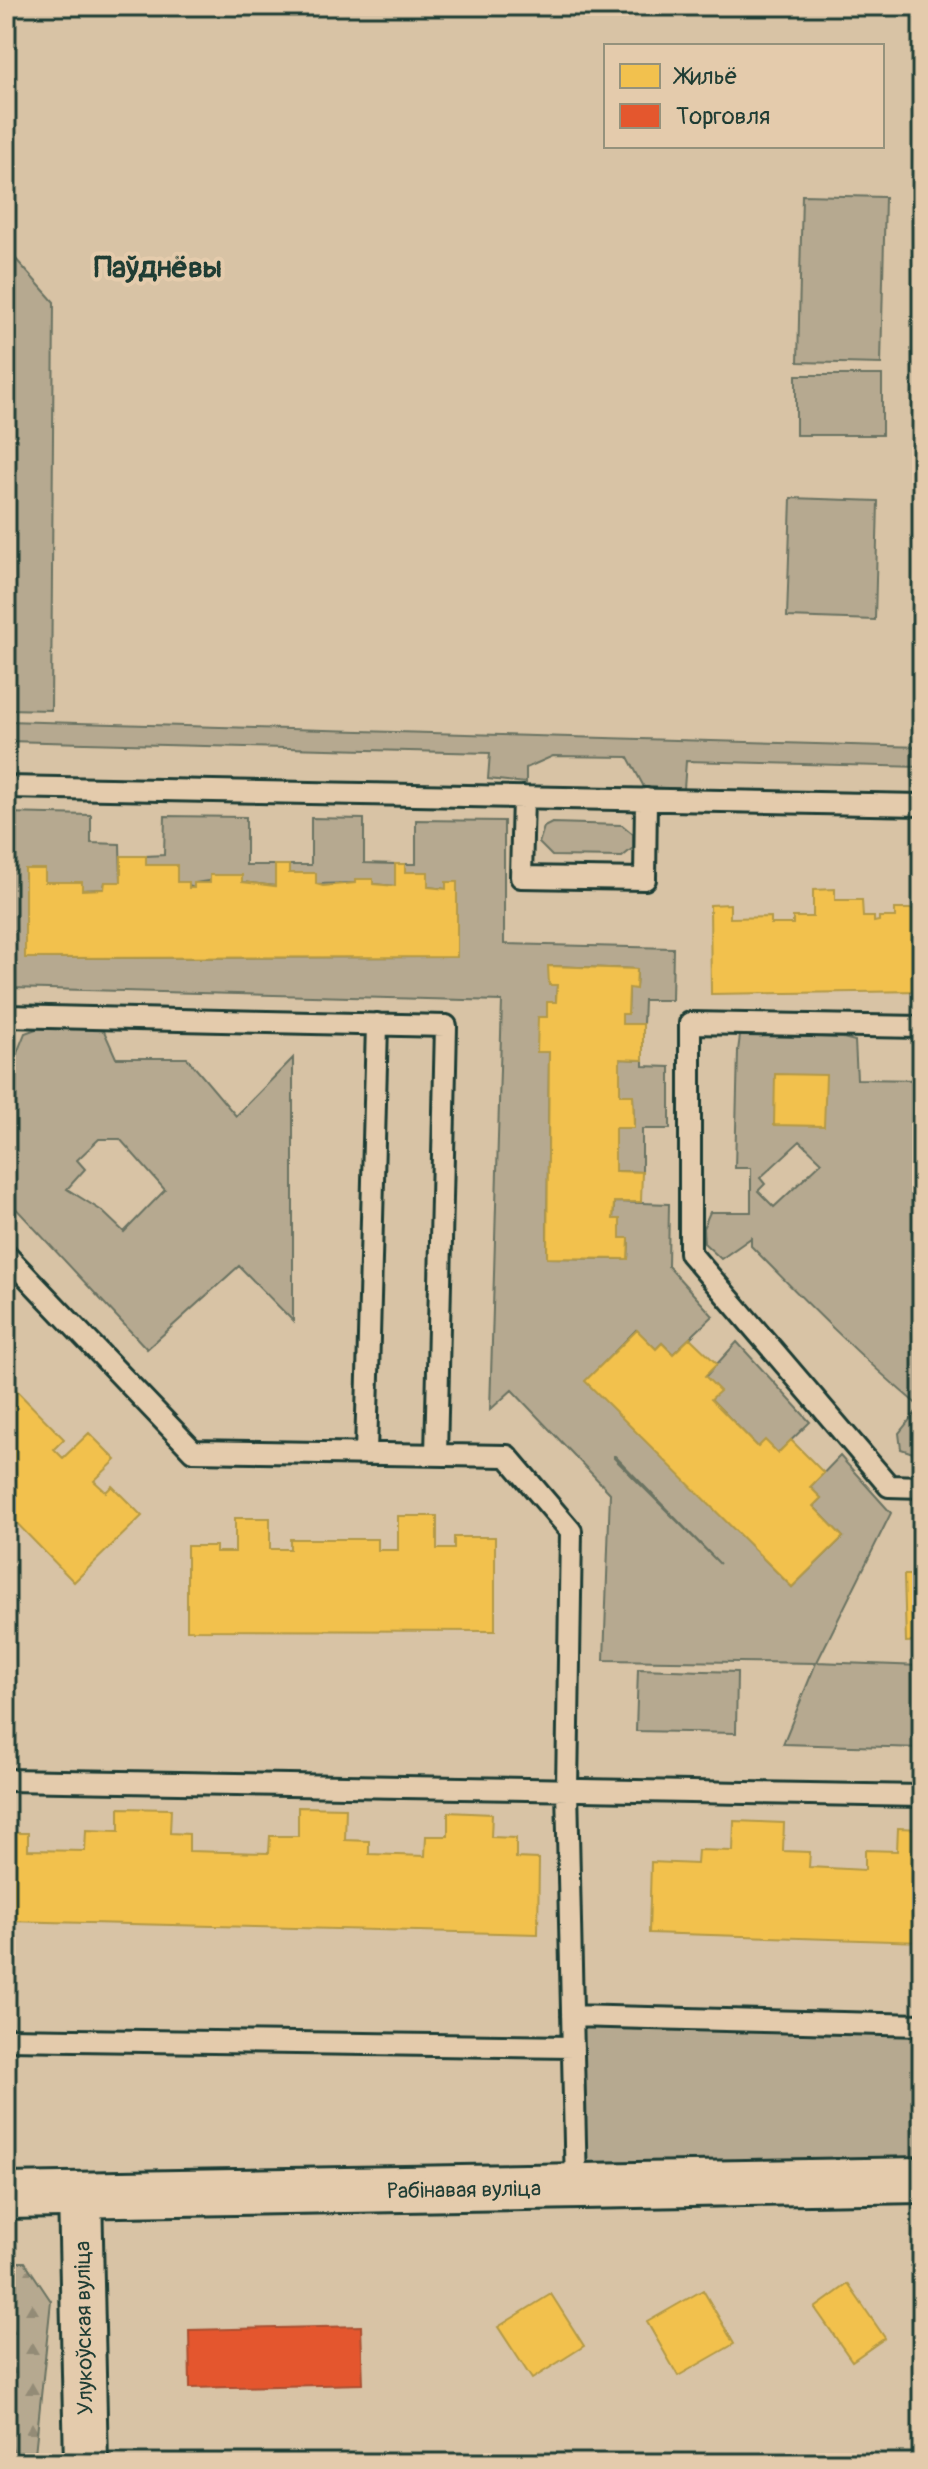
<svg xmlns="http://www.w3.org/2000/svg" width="928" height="2469" font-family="Pangolin,sans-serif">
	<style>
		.green { fill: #b6a990; stroke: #6a7362; stroke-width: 2; fill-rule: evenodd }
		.forest { fill: url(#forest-firs); stroke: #6a7362; stroke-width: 2 }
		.homes { fill: #f2c14e; stroke: #b39946; stroke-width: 2 }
		.shops { fill: #e4572e; stroke: #a94f30; stroke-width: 2 }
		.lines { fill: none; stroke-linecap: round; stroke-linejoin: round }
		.lane-casing { stroke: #1f3d34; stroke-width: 26 }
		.street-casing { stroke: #1f3d34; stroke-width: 48 }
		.secondary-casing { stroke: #1f3d34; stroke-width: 50 }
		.lane { stroke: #e4cbac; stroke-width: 20 }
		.street { stroke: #e4cbac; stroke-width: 42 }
		.secondary { stroke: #e4cbac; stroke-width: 44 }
		.labels { text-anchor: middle; stroke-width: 8; stroke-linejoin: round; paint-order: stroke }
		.street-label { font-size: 22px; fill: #1f3d34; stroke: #e4cbac }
		.district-label { font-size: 30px; font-weight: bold; fill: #1f3d34; stroke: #e4cbac }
	</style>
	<defs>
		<pattern id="forest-firs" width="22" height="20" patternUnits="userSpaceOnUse" patternTransform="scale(2)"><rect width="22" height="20" fill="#b6a990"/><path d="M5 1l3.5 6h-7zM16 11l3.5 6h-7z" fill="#938b76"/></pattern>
	</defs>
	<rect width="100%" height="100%" fill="#d8c3a5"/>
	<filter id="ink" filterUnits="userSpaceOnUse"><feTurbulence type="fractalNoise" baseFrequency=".0125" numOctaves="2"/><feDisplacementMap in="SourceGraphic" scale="16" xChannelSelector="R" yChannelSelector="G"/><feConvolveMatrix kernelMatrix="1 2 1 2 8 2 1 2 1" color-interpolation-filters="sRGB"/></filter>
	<g filter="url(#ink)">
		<path class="green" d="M802 195 885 197 881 364 798 362Z
			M6 248 54 302 51 710 6 709Z
			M796 375H882V435H796Z
			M791 498 878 501 875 620 787 617Z
			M6 721 922 747V767L686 761 684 789 644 787 628 757 553 756 526 768V783L488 779 490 753 6 741Z
			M6 813 91 815V843L120 844 121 882H105L104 889 82 890V882H45L44 869H25V958L456 957 446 883V889L428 887 405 872V864H416V820L504 821V944L673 948 672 1000H644L643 1024H622V1014L628 1013 629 988H636L637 969 549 966V985H557L556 1002H547V1017H538L549 1052 547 1258 628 1259 629 1239 620 1238V1219H613L614 1202 669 1204 668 1266 713 1316 673 1354 662 1343 656 1349 636 1330 586 1381 792 1587 843 1537 813 1506 821 1498 810 1487 840 1456 891 1513 817 1662 922 1666V1748L783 1744 816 1663 604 1660 610 1493 512 1390 490 1410 502 1001 10 988ZM614 1456H615L720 1564 614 1458Z
			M165 816 246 817V865H275V886L242 882V876L194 883V888L177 882V865H146V856L164 855Z
			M311 818 364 819V863L395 864V886L373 884 372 879H355V883L316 884V873H289V865H311Z
			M552 823 622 825 633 834V848L622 857 552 856 539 843 544 827Z
			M47 1025H85L104 1031 116 1058H187L236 1116 293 1058V1321L239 1266 147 1349 8 1200 15 1058 25 1033ZM99 1139H120L165 1190 124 1232 102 1211 67 1189 85 1169 77 1160Z
			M753 1035 843 1038 855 1041 857 1079 922 1080V1456L901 1449 899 1433 920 1407C860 1357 806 1302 751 1246V1238L721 1259 704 1243 703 1228 710 1212H751V1168H735L738 1051 740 1036ZM800 1141 822 1162 774 1207 758 1191 765 1184 760 1178Z
			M620 1059 643 1060V1066L670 1067V1129H642V1172L615 1171V1128L634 1127 633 1096 620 1095Z
			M737 1342 810 1422 778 1453 758 1447 711 1399 719 1391 705 1377Z
			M638 1669 737 1672 736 1733 636 1731Z
			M572 2016 922 2025V2180L576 2187Z"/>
		<path class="forest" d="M6 2262H25L51 2301 34 2463H6Z"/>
		<path class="homes" d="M121 856H146V865H177V882H189V888H194V883H210V875H242V882L275 886V865H289V873H316V884L323 886 355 883V879H373V884L395 886V864H405V872H428V887L446 889V882H457V957L25 958V869H45V882H82V890L104 889 105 882H121Z
			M835 889V900H862L863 917H874V922L879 921V917H895V909H922V991L711 994 710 905 730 904V918L771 917V924H793V917H813V890Z
			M548 966 637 969 636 989 629 988 628 1014H622V1024H643V1060L620 1059V1095H633L634 1128H615V1171L642 1172 641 1202H614L613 1219H620V1238H629L628 1259 547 1258 549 1052H537L538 1017H547V1002H556L557 985H549Z
			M775 1074 826 1075 824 1126 774 1125Z
			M637 1330 656 1349 662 1343 673 1354 690 1338 717 1364 705 1376 720 1391 711 1399 758 1447 765 1440 778 1453 791 1440 824 1473 810 1487 821 1498 813 1506 843 1537 792 1587 585 1381Z
			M6 1380 64 1439 54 1449 63 1458 89 1433 116 1460 94 1481 106 1492 112 1486 142 1516 74 1582 6 1512Z
			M398 1516H437V1549H454V1537H495V1631L187 1630V1546H216V1552H235V1518H270V1549H290V1539H378V1550H398Z
			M922 1559V1641L906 1642 904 1575H921Z
			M298 1807 346 1808 345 1840 369 1841V1854L425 1856 426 1836H448V1812L492 1814 491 1837 516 1838V1858L539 1859 538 1934 6 1921V1833H28V1850L85 1851 86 1830 119 1831V1808L171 1809 170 1833 189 1834V1851L269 1853 270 1836H298Z
			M734 1821 784 1823 783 1851 810 1852 809 1867 865 1870V1850L897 1851 898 1828 922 1829V1942L649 1933 651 1862 697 1864 698 1850 733 1851Z
			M848 2284 885 2338 852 2361 815 2308Z
			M703 2290 734 2344 678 2376 647 2322Z
			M551 2294 584 2346 532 2379 498 2327Z"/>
		<path class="shops" d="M361 2326 363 2384 190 2388 189 2330Z"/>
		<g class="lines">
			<g class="lane-casing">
				<path id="lane" d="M6 787 922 805
					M523 797 521 877 645 879 646 799
					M6 1016 446 1026 436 1455
					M922 1027 690 1023V1253L889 1486 922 1487
					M6 1255 193 1451 507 1456 571 1531 567 1789 576 2187
					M366 1454 377 1024
					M6 1780 922 1796
					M572 2016 922 2025
					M6 2039 573 2047"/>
			</g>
			<g class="street-casing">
				<path id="street" d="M80 2194 86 2463"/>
			</g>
			<g class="secondary-casing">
				<path id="secondary" d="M6 2196 922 2180"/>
			</g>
			<use href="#lane" class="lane"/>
			<use href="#street" class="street"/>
			<use href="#secondary" class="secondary"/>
		</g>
	</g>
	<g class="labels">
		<g class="street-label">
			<text transform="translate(464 2189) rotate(-1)" y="8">Рабінавая вуліца</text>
			<text transform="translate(83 2328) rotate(-91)" y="8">Улукоўская вуліца</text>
		</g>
		<g class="district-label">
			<text x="158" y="277">Паўднёвы</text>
		</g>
	</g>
	<rect width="928" height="2469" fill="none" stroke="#e4cbac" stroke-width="32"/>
	<rect x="16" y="16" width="896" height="2437" fill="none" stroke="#1f3d34" stroke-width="3" filter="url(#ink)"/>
	<rect x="604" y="44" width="280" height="104" fill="#e4cbac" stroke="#95927c" stroke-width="2"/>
	<rect x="620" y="64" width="40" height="24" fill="#f2c14e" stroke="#95927c" stroke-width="2"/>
	<text x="676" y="84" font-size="24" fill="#1f3d34">Жильё</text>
	<rect x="620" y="104" width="40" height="24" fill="#e4572e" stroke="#95927c" stroke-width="2"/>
	<text x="676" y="124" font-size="24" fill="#1f3d34">Торговля</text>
</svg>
